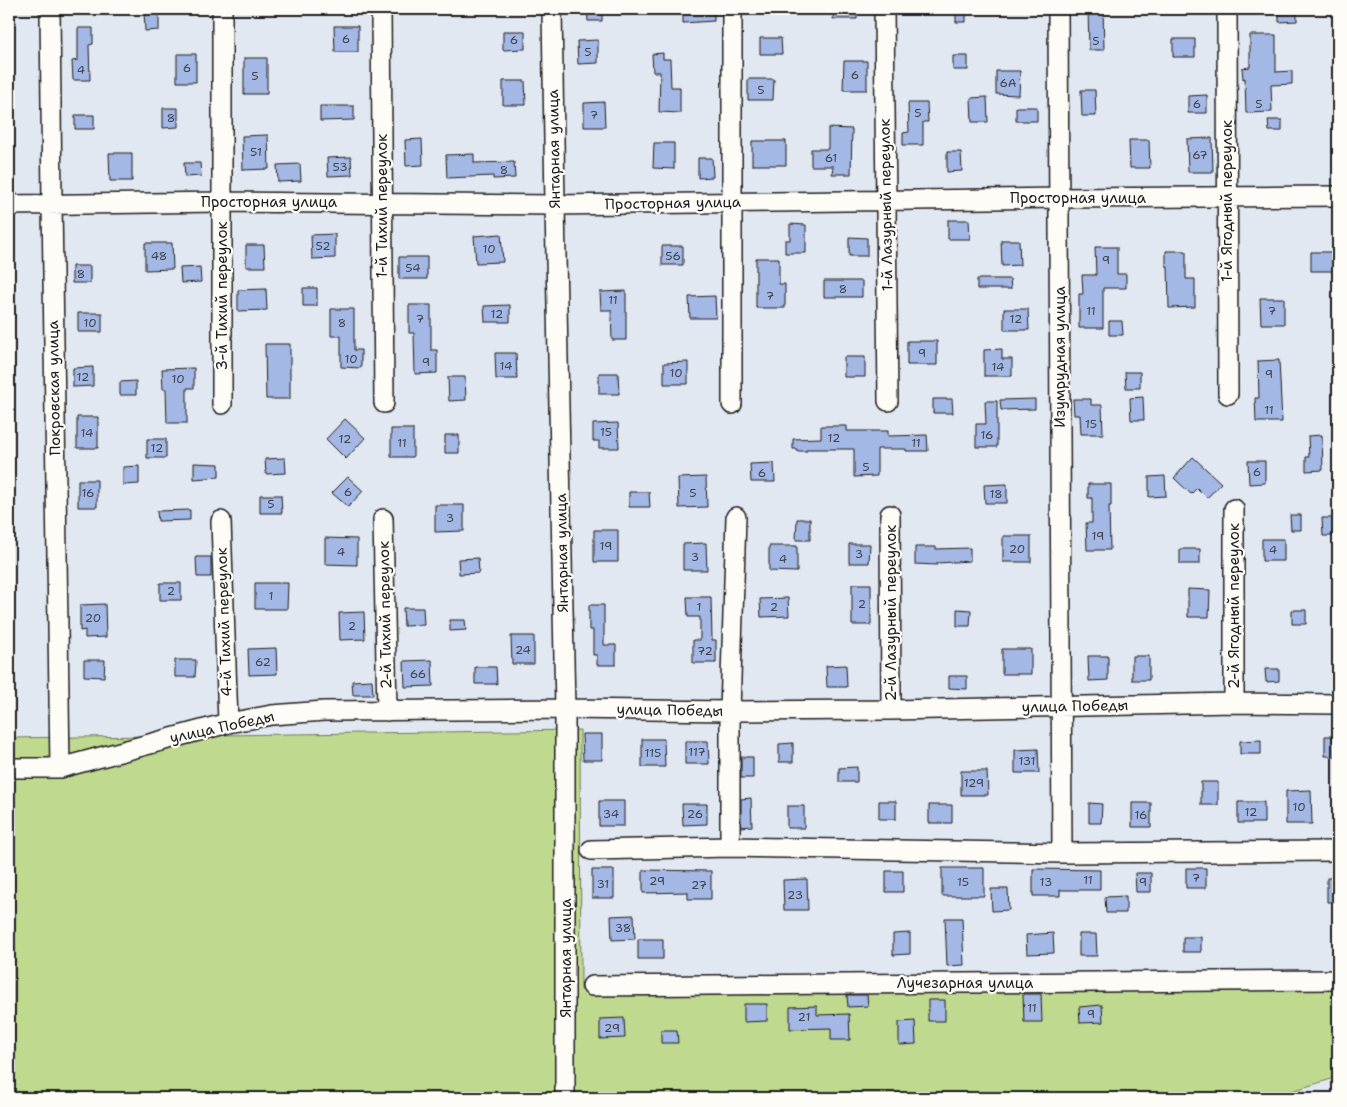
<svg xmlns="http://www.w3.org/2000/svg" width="1347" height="1107" font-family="'Shantell Sans',sans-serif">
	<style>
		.green { fill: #bfd98f; stroke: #6e7a56 }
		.building { fill: #a4b8e6; stroke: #1c1c1c }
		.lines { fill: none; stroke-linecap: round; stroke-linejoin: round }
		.minor-casing { stroke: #1c1c1c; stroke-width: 22 }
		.minor { stroke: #fdfcf7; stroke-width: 19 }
		.labels { text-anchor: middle; stroke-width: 4.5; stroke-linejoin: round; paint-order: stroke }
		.number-label { font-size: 12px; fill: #3e434e }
		.street-label { font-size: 15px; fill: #1c1c1c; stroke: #fdfcf7 }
	</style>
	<rect width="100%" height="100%" fill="#e2e8f2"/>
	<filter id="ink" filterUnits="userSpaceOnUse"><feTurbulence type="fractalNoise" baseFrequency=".02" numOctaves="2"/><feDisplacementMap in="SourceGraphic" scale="10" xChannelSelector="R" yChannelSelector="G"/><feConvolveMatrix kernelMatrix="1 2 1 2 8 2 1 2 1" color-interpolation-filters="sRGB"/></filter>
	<g filter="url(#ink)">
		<path class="green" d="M580 730 581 990 1338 980V1077L1282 1094 1254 1098H9V738Z"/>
		<path class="building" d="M587 9H602V21H588Z
			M683 9H714V21L683 23Z
			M834 9H857V19H833Z
			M956 9H966V22H956Z
			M1088 9H1103L1104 50H1089Z
			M1279 9H1297V21L1279 22Z
			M144 10H159V30L145 31Z
			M334 26H358V52H335Z
			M78 28H93V44L89 45 90 80H73L72 61 78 60Z
			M503 31H525V49L503 50Z
			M1250 35H1276V72L1292 71V84L1271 85 1272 112 1246 113 1245 78 1243 79 1242 68 1250 67Z
			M760 38H781L782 54H760Z
			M1173 39H1195V57H1173Z
			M598 40V63L578 64 577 41Z
			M663 53V59H670L671 87H680V113L659 112 660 72H653L652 54Z
			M177 54H196V82H177Z
			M953 56H968V70H953Z
			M244 58H267V94H244Z
			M844 61H867V90H843Z
			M996 71H1020L1019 95 996 94Z
			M748 79H774L773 100H748Z
			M503 81H525L526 105H503Z
			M1081 90H1095L1096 116H1082Z
			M1207 95V113H1188V96Z
			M987 97 988 122H972L971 98Z
			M604 102 605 127H584V103Z
			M908 103H927L928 122H923V145H903V133L909 132Z
			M320 106H354V120L320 121Z
			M1016 107H1037V121H1016Z
			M163 108H178V127L163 128Z
			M75 115H94V129H75Z
			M1268 120H1282V131H1269Z
			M828 128 852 129 851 174H832L833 166H811V149H828Z
			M268 135 269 169 243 170 242 136Z
			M1212 138 1213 172H1188L1187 139Z
			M422 139 423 165 406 166 405 140Z
			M1129 140H1149L1150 168H1130Z
			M752 141H786V165H752Z
			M654 143H674V169L653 168Z
			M947 152H961L962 171 947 172Z
			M109 153H132V181H110Z
			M474 154V163L514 162 515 178 493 179V176L447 178 446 155Z
			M351 157 352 175 328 176 327 158Z
			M698 158H712L713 177 698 178Z
			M184 163H200L201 176 185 177Z
			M300 164 301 181 278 182 277 165Z
			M948 220H969L970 239H948Z
			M790 224 806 225V253H785V240H790Z
			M335 234V258L312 259 311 235Z
			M501 234 503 262 476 263 474 236Z
			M849 237 867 238V256H849Z
			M1001 240H1019L1020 265 1002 266Z
			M145 243H172L173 269 145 270Z
			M246 245H264L265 267H246Z
			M662 246H683V265H662Z
			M1095 247H1117V274H1126V288H1103V328H1079V294H1083L1082 275H1096Z
			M1166 251H1186V279H1195V307L1169 308 1168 266H1166Z
			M1311 252H1335L1336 271H1311Z
			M399 257H427V279H399Z
			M756 258H779V284H785V308H756Z
			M72 266H90V283H72Z
			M200 267 201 282 181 283 180 268Z
			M977 279H1010L1011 289H977Z
			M824 281H862V297H824Z
			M303 288H317V306H303Z
			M266 289 267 310 238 311V290Z
			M626 291V340H612L611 310H601L600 292Z
			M715 296 716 318H690L689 297Z
			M1260 298H1284V324H1261Z
			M409 305H431V350H437V373L415 374 414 333H409Z
			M510 305V322H485L484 306Z
			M331 309H354V350H361V368L341 367V336H331Z
			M1004 309H1028L1029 330H1004Z
			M78 313H102V332H78Z
			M1109 321H1122L1123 335H1109Z
			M907 341H937V365H907Z
			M265 344H290V399H266Z
			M1002 349V359H1012V376H984V350Z
			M495 353H516L517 379H496Z
			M844 357H865V377H844Z
			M1279 360 1282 422H1256L1255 398H1259L1258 361Z
			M688 362V384H664V363Z
			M93 367V386L73 387V368Z
			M194 368V388H187V423H167L166 389H163L162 369Z
			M1125 372H1140V388H1126Z
			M599 373H618L619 394H599Z
			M448 377H465L466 400 449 401Z
			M136 381V395H120V382Z
			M1143 397 1144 420H1131L1130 398Z
			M933 399H952L953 413H933Z
			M1035 399V409L1001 410 1000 400Z
			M1073 399H1091V405H1102L1103 434H1081L1080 415H1074Z
			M985 401H997V447H976V424H986Z
			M77 417H98V448H77Z
			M345 419 365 438 346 459 326 439Z
			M618 423 619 448H599V441H593V424Z
			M821 426H847V431H888V436L927 435 928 451H906V449H877V476L854 477V449H807V451H797V449H793V439L821 438Z
			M391 429H413V457H391Z
			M445 435H459V453H445Z
			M1322 435 1323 470 1306 471V457H1309L1308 436Z
			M147 439H166V458H147Z
			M1193 457 1221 483 1207 498 1197 488 1191 494 1174 478Z
			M285 458 286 473 266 474 265 459Z
			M1248 461H1265V483L1249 484Z
			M194 463 219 464V477L194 479Z
			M774 463 775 482H751L750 464Z
			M139 466V484L123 485V467Z
			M1165 476 1166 496 1149 497V477Z
			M348 477 363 491 348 507 332 493Z
			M706 477 707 507 679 508 678 478Z
			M78 480H97V507H78Z
			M1007 484V503H985L984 485Z
			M1088 484H1111V506H1109L1110 550H1087L1086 523H1092V498H1088Z
			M629 492H649L650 507H629Z
			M260 495H281L282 513H260Z
			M435 505H464V531L435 532Z
			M190 510V520L158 521 157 511Z
			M1290 515H1301V530H1291Z
			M1322 518H1338V536H1323Z
			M797 519H810V540H796Z
			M594 530H618V562H594Z
			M1003 536H1031V562H1003Z
			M325 538 357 539V565L325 564Z
			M1262 539H1284V561H1262Z
			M706 543 707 570H683V544Z
			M849 544H870L869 563H849Z
			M769 546H797V572L769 571Z
			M915 547H936V549L970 548V561L937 563V565L915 564Z
			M1180 549H1200V564H1180Z
			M196 557H211V577H197Z
			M478 558 479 573 459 574 458 559Z
			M160 583H181V600H160Z
			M255 583H288L287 609H255Z
			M852 584H871V625H852Z
			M1188 589 1210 590 1209 617H1188Z
			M687 597H711L712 640H716V663H693V640H700V617H688Z
			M788 598 789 616 761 617 760 599Z
			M105 604 106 637 85 638V630L80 631V605Z
			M589 605H604V645H616V665H597V655H593V630H589Z
			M403 608H423L424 625 404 626Z
			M957 609 971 610 970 626H957Z
			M1292 610H1306V624H1292Z
			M364 612 365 639 340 640 339 613Z
			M450 620H465L466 630 450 631Z
			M511 636H534V664H512Z
			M276 648 277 674 249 675 248 649Z
			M1002 649H1031V674H1002Z
			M1088 656H1108V680L1089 681Z
			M1132 656H1149V680H1132Z
			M84 660H105L104 677 84 676Z
			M175 660H196L195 677H175Z
			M432 660 433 686 405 687 404 661Z
			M846 665 847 687H827L826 666Z
			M475 667H496L497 684H475Z
			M1265 669H1279V681L1266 682Z
			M949 676H967V689L949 688Z
			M372 680 373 695H353L352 681Z
			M582 734H602V760H583Z
			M1325 736H1338V756H1325Z
			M642 739H664L665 767H642Z
			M1261 740V754H1240V741Z
			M685 741H708L709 764H685Z
			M793 743V762H779V744Z
			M1038 749 1039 773H1015V750Z
			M741 757H753V778H741Z
			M857 767V782H839V768Z
			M961 771H987L988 795H961Z
			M1201 782H1218V805H1201Z
			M1311 790 1312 824H1286V791Z
			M751 798 752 826 741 827V799Z
			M599 801H624V826H599Z
			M879 801H896V819H879Z
			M1238 802H1264V823H1238Z
			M1089 803 1102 804 1101 823H1089Z
			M1132 803H1151V827H1132Z
			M682 804H707V824L683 825Z
			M929 805H952V823H929Z
			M787 806H804V828H787Z
			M942 868H984V896H942Z
			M1186 868H1206V888H1186Z
			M1033 869 1100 870V890H1060V896H1033Z
			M592 870H614V898H592Z
			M643 870 711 871V899H688V892L643 893Z
			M886 871H903V892H886Z
			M1135 873H1151V892H1136Z
			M1327 878H1338V902H1327Z
			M807 879 808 910H784L783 880Z
			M991 889H1008L1009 910 992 911Z
			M1126 896V913H1106L1105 897Z
			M634 915 635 939 612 940 611 916Z
			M945 918H962L964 965 947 966Z
			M910 933V954L893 955V934Z
			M1053 933 1054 953 1027 954 1026 935Z
			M1079 934H1096L1097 956H1079Z
			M1183 937H1201V952H1183Z
			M638 939H663V959H638Z
			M1023 994H1041L1042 1022H1024Z
			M847 995H867L868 1006 848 1007Z
			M928 1000H945V1021H928Z
			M744 1004H767V1021L744 1022Z
			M1102 1005 1103 1022 1080 1023 1079 1007Z
			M817 1006V1015L849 1014 850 1040H831V1028L790 1029V1007Z
			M624 1018 625 1038 600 1039V1019Z
			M915 1021 916 1044 899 1045V1022Z
			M661 1030H677L678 1043H661Z"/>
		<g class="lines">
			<g class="minor-casing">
				<path id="minor" d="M50 9 52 203 60 768
					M381 9 384 403
					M552 9 555 205 565 709V1098
					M884 9 888 401
					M1058 9 1062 853
					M1227 9 1228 394
					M9 205 222 202 555 205 1059 198 1338 196
					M222 404V9
					M732 404V9
					M890 515 891 710
					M383 519 387 711
					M221 521 228 723
					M1234 703V509
					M9 768H60L228 723 272 715 324 711 565 709 730 711 891 710 1234 703 1338 704
					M730 847V711L736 517
					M591 850 730 847 1062 853 1338 851
					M592 986 1338 980"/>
			</g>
			<use href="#minor" class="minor"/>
		</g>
	</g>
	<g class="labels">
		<g class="number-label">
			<text x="346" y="43">6</text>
			<text x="514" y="44">6</text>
			<text x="1096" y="45">5</text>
			<text x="588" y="56">5</text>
			<text x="187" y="72">6</text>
			<text x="81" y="74">4</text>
			<text x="855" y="79">6</text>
			<text x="255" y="80">5</text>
			<text x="1008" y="87">6А</text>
			<text x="761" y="94">5</text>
			<text x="1197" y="108">6</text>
			<text x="1259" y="108">5</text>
			<text x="918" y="117">5</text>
			<text x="594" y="119">7</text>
			<text x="171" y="122">8</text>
			<text x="256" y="156">51</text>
			<text x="1200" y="159">67</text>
			<text x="831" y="162">61</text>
			<text x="340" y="171">53</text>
			<text x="504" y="174">8</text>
			<text x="323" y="250">52</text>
			<text x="489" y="253">10</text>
			<text x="159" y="260">48</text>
			<text x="673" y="260">56</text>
			<text x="1106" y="264">9</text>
			<text x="413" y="272">54</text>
			<text x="81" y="278">8</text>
			<text x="843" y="293">8</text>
			<text x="770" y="300">7</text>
			<text x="613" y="304">11</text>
			<text x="1091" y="315">11</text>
			<text x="1272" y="315">7</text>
			<text x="497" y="318">12</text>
			<text x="420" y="323">7</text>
			<text x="1016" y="323">12</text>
			<text x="90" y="327">10</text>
			<text x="342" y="327">8</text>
			<text x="922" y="357">9</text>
			<text x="351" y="363">10</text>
			<text x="426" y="366">9</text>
			<text x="506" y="370">14</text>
			<text x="998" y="371">14</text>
			<text x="676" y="377">10</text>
			<text x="1269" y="378">9</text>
			<text x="83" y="381">12</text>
			<text x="178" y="383">10</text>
			<text x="1269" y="414">11</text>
			<text x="1091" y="428">15</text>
			<text x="606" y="436">15</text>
			<text x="87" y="437">14</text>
			<text x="987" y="439">16</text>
			<text x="834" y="442">12</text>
			<text x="345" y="443">12</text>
			<text x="402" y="447">11</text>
			<text x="916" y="447">11</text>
			<text x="157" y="452">12</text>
			<text x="866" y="471">5</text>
			<text x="1257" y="476">6</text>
			<text x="762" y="477">6</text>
			<text x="348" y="496">6</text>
			<text x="88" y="497">16</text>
			<text x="693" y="497">5</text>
			<text x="996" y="498">18</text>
			<text x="271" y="508">5</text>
			<text x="450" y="522">3</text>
			<text x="1098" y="540">19</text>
			<text x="606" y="550">19</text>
			<text x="1017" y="553">20</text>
			<text x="1273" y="554">4</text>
			<text x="341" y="556">4</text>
			<text x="859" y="558">3</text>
			<text x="695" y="561">3</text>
			<text x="783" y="563">4</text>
			<text x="171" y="595">2</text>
			<text x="271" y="600">1</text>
			<text x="862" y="608">2</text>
			<text x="699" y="611">1</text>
			<text x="774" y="611">2</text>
			<text x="93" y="622">20</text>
			<text x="352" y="630">2</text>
			<text x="523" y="654">24</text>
			<text x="705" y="655">72</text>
			<text x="263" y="666">62</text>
			<text x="418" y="678">66</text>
			<text x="697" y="756">117</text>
			<text x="653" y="757">115</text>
			<text x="1027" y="765">131</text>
			<text x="974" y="787">129</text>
			<text x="1299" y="811">10</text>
			<text x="1251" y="816">12</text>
			<text x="611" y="818">34</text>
			<text x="695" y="818">26</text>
			<text x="1141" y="819">16</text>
			<text x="1196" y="882">7</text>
			<text x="1088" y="884">11</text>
			<text x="657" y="885">29</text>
			<text x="963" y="886">15</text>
			<text x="1046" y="886">13</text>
			<text x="1143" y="886">9</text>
			<text x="603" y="888">31</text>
			<text x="699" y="889">27</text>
			<text x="795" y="899">23</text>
			<text x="623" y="932">38</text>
			<text x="1032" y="1012">11</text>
			<text x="1091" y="1018">9</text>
			<text x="804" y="1021">21</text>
			<text x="612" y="1032">29</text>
		</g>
		<g class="street-label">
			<text transform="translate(554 149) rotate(-91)" y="5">Янтарная улица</text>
			<text x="1078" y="203">Просторная улица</text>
			<text transform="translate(1227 201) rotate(-90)" y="5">1-й Ягодный переулок</text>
			<text x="269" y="207">Просторная улица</text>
			<text transform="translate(673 203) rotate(-1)" y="5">Просторная улица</text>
			<text transform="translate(886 205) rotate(-91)" y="5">1-й Лазурный переулок</text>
			<text transform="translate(382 206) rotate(-90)" y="5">1-й Тихий переулок</text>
			<text transform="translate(222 296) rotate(-90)" y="5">3-й Тихий переулок</text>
			<text transform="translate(1060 357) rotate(-90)" y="5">Изумрудная улица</text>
			<text transform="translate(54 388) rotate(-91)" y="5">Покровская улица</text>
			<text transform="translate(562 553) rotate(-91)" y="5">Янтарная улица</text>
			<text transform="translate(1234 606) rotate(-90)" y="5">2-й Ягодный переулок</text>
			<text transform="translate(891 613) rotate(-90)" y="5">2-й Лазурный переулок</text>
			<text transform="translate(385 615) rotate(-91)" y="5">2-й Тихий переулок</text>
			<text transform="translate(224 622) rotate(-92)" y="5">4-й Тихий переулок</text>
			<text transform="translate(1075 706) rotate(-1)" y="5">улица Победы</text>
			<text transform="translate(670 710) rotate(1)" y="5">улица Победы</text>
			<text transform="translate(222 727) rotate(-12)" y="5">улица Победы</text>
			<text transform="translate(566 958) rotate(-90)" y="5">Янтарная улица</text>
			<text x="965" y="988">Лучезарная улица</text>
		</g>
	</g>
	<rect width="1347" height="1107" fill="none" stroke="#fdfcf7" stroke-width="30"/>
	<rect x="15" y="15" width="1317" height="1077" fill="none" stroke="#1c1c1c" stroke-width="2" filter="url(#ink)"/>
</svg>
